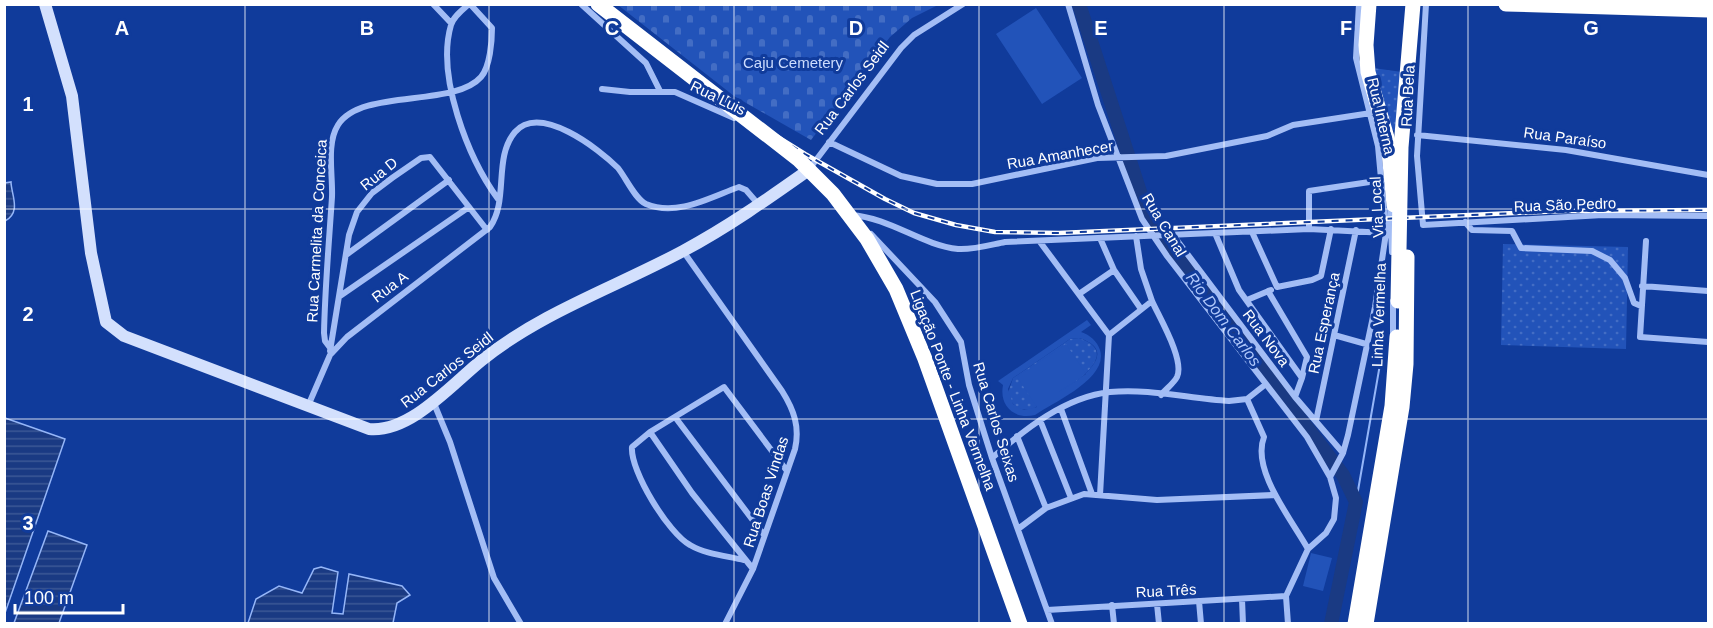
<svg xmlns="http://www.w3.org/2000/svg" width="1713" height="628" font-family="Arial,sans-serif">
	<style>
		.grass { fill: url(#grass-dots) }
		.cemetery { fill: url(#cemetery-stones) }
		.garden { fill: #2253b9; fill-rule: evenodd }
		.water { fill: url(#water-rules); stroke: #95b6f8; stroke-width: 1.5 }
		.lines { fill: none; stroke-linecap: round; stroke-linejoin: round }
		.stream { stroke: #95b6f8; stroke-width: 2 }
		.river { stroke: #1a3a83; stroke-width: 14 }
		.street { stroke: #a3bdf5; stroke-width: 6 }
		.secondary { stroke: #d3e0fd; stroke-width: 12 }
		.highway { stroke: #fff; stroke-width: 15 }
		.rail-casing { stroke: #fff; stroke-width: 4.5 }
		.rail { stroke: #103b9b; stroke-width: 2; stroke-dasharray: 7; stroke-linecap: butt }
		.highway-bridge { stroke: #fff; stroke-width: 15 }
		.grid { fill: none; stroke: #fff; stroke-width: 1.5; stroke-opacity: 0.55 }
		.labels { text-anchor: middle; stroke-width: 6; stroke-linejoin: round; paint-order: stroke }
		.park-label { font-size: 15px; fill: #ccdcfe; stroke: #103b9b }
		.street-label { font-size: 15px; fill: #fff; stroke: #103b9b }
		.water-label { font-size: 16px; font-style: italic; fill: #b0c8fb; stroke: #103b9b }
		.grid-label { font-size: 20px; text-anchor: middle; font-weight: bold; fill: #fff; stroke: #103b9b; stroke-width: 6; stroke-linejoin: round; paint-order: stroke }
	</style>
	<defs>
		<pattern id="grass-dots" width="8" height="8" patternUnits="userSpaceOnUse" patternTransform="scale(1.5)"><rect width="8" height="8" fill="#2253b9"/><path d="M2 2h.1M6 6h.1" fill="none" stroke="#436dc4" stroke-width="1.8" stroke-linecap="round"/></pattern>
		<pattern id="cemetery-stones" width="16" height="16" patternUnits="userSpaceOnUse" patternTransform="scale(1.5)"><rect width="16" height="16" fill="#2253b9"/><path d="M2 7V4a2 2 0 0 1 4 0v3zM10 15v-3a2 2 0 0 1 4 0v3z" fill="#436dc4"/></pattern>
		<pattern id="water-rules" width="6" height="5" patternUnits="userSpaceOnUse" patternTransform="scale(1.5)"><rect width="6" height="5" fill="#1a3a83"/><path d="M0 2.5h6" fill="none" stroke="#3c5896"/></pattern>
	</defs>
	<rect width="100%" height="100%" fill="#103b9b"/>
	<path class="grass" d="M1373 68 1402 72 1396 131 1391 129Z
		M1503 244 1628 247 1626 349 1501 345Z
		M1079 338C1133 356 1049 399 1033 409 1020 412 1011 406 1008 393L1013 378 1070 339Z"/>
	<path class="cemetery" d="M618 5H938L912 18 890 37 811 140 734 96Z"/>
	<path class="garden" d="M1036 8 1082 78 1042 104 996 34Z
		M1087 320 1091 325 1081 332C1090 335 1097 341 1100 350 1109 378 1054 402 1035 415 1014 420 999 406 1003 385L998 381ZM1079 338C1124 352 1074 384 1057 393L1086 374 1066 344 1017 377 1037 407 1024 410 1013 404 1008 389 1013 378 1070 339Z
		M1311 553 1332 558 1323 591 1303 586Z"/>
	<path class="water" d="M11 182C11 194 22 212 5 221V183Z
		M5 418 65 439 5 613 4 418Z
		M48 531 87 545 59 623H14Z
		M321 567 338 572 332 613 343 614 349 574 402 586 410 595 397 603 393 623H248L256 599 279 586 302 593 314 569Z"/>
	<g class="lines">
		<path class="stream" d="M1356 502 1383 347"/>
		<path class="river" d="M1079 4 1143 201 1174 252 1343 475 1356 502 1331 624"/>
		<path class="street" d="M433 4 451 23
			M469 4C462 10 453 17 451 25 436 76 468 158 498 199
			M581 4 646 63 660 91
			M1068 4 1098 105 1142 219 1167 256 1307 437 1330 477 1336 498 1334 519 1326 533 1308 549 1286 596 1288 624
			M1426 4 1417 156 1423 225 1603 215 1708 216
			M602 89 630 92H675L734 118
			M1417 135 1566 150 1708 175
			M829 142 901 176 937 184H972L1097 158 1166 156 1267 136 1293 125 1371 113
			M810 168 901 48 914 35 963 4
			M1390 205 1392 252
			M851 215C891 218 921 245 958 249 973 250 990 245 1005 242L1309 229 1386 233
			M1465 222 1472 230 1512 231 1521 248 1592 251 1610 260 1625 278 1634 303 1641 306
			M1309 229V191L1383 180
			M1252 232 1277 287 1312 280 1321 276 1331 229
			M1215 233 1239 290 1302 378 1295 397
			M871 234 935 302 961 342 969 385 992 458 1052 624
			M1173 235 1295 397 1343 453
			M1100 238 1114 270 1141 309
			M1646 241 1640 337 1708 342
			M1040 242 1109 335
			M683 251 782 391C794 410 800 427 795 449L753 569 725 624
			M346 255 449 180
			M1642 286 1708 291
			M1268 291 1307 357 1302 378
			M1079 294 1114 270
			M340 296 469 207
			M1247 300 1271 290
			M1152 301C1159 317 1185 360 1177 377 1174 383 1166 389 1161 395
			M1109 335 1152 301 1141 269 1136 236
			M1334 335 1366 344
			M1393 339V301
			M331 349 325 341 324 333C325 287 329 242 332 197 333 175 326 144 338 125 361 88 454 108 481 77 490 67 492 41 492 28L470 4
			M330 351 349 235 357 212 372 193 392 178 421 158 430 157 487 230
			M1247 399 1264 437C1251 470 1292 520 1308 549
			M433 401 450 442 494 578 521 624
			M308 406 330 355 347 337 490 227C509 200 493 158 515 132 540 103 599 149 618 168 626 178 635 199 646 204 677 217 711 197 739 187L746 190 759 205
			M1061 409 1092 494
			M675 417 764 535
			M1040 420 1071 498
			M1316 421 1356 230
			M650 432 692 493 753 569
			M1017 436 1046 508
			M992 458C1025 429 1065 397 1110 392 1149 388 1191 399 1229 401L1247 399 1266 384
			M1330 477 1343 453 1348 435 1375 307 1386 233 1378 146 1356 58 1359 4
			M1100 495 1109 335
			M1018 529 1046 508 1084 494 1157 500 1275 495
			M744 560C727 556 705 554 690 545 669 534 630 471 632 447L650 432 724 387 787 471
			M1242 599 1243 624
			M1199 601 1201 624
			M1157 604 1159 624
			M1112 605 1114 624
			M1047 610 1286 596"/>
		<path class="secondary" d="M45 4 72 96 91 253 106 322 124 336 369 429C410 433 451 385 482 360 542 312 616 287 683 251 728 227 769 198 810 169"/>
		<path class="highway" d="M1369 4 1366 45 1368 72 1388 141 1394 205
			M1506 4 1708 10
			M1355 624 1392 406 1397 337
			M1366 624 1402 407 1406 364 1407 257"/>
		<g class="rail-casing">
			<path id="rail" d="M601 4 707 93 805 154 885 199 914 213 956 225 995 232 1059 233 1563 211 1708 210"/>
		</g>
		<use href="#rail" class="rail"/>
		<path class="highway-bridge" d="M598 4 798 159 833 194 867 239 896 289 925 359 1020 624
			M1398 301 1401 147 1413 4"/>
	</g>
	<path class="grid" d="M245 4V624M489 4V624M734 4V624M979 4V624M1224 4V624M1468 4V624M4 209H1708M4 419H1708"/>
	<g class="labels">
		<g class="park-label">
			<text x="793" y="68">Caju Cemetery</text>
		</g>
		<g class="street-label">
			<text transform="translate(852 88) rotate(-53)" y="5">Rua Carlos Seidl</text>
			<text transform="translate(1408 96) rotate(-87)" y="5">Rua Bela</text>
			<text transform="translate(718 98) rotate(26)" y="5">Rua Luis</text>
			<text transform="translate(1381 116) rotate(77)" y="5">Rua Interna</text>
			<text transform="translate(1565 138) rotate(8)" y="5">Rua Paraíso</text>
			<text transform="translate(1060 155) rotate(-10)" y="5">Rua Amanhecer</text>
			<text transform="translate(379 174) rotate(-39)" y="5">Rua D</text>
			<text transform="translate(1565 205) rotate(-2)" y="5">Rua São Pedro</text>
			<text transform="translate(1377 207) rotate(-93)" y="5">Via Local</text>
			<text transform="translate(1164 225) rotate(59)" y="5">Rua Canal</text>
			<text transform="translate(317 231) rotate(-87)" y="5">Rua Carmelita da Conceica</text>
			<text transform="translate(390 287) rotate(-37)" y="5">Rua A</text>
			<text transform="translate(1379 315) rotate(-88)" y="5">Linha Vermelha</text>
			<text transform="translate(1324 323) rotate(-78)" y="5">Rua Esperança</text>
			<text transform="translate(1266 338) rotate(53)" y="5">Rua Nova</text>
			<text transform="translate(447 370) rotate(-38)" y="5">Rua Carlos Seidl</text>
			<text transform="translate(953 390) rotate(69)" y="5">Ligação Ponte - Linha Vermelha</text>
			<text transform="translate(996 422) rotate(73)" y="5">Rua Carlos Seixas</text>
			<text transform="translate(766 492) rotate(-72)" y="5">Rua Boas Vindas</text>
			<text transform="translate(1166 591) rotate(-3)" y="5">Rua Três</text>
		</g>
		<g class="water-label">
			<text transform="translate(1224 319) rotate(53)" y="6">Rio Dom Carlos</text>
		</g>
	</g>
	<g class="grid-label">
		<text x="122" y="35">A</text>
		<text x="367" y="35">B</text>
		<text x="612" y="35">C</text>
		<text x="856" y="35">D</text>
		<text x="1101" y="35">E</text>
		<text x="1346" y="35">F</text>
		<text x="1591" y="35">G</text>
		<text x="28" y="111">1</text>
		<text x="28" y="321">2</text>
		<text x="28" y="530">3</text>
	</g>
	<rect width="1713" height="628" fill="none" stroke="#ffffff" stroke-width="12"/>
	<path d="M15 604v9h108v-9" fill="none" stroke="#ffffff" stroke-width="3"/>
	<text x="24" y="604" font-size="18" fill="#ffffff" stroke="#103b9b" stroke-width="4.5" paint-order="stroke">100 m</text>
</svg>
